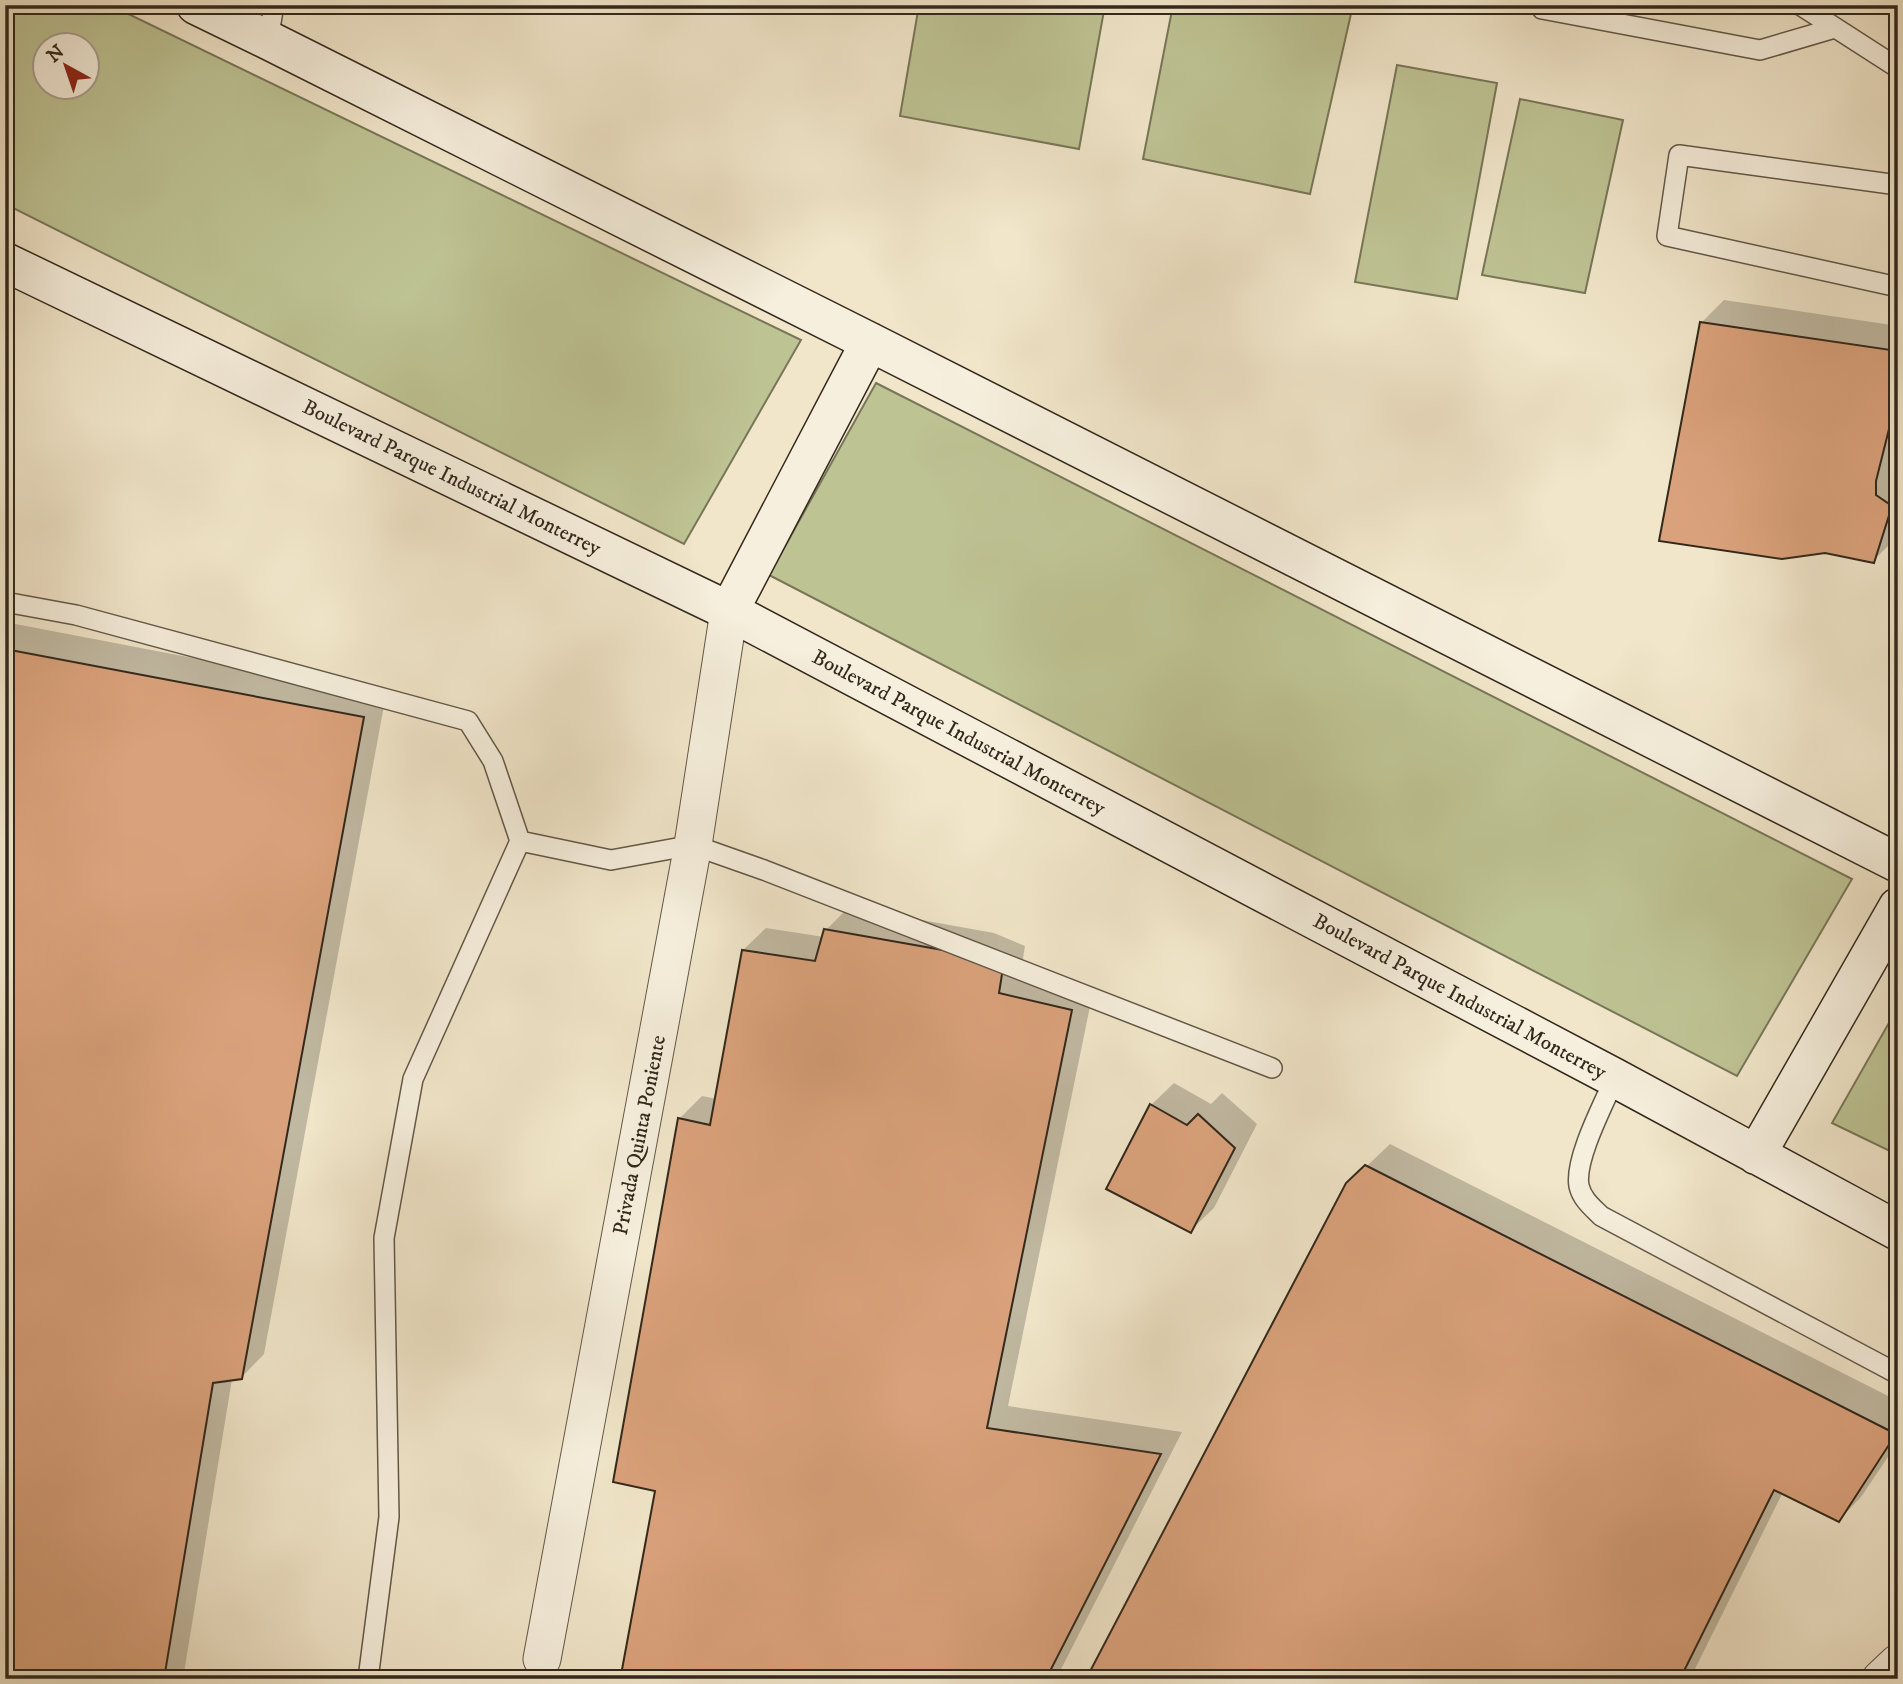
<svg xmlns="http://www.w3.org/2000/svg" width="1903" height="1684" font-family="'IM FELL DW Pica',serif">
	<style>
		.green { fill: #bec394; stroke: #787658; stroke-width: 2; fill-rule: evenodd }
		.shadow { fill: #0003 }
		.building { fill: #daa27c; stroke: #32281c; stroke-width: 2 }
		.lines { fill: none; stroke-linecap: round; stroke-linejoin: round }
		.lane-casing { stroke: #625848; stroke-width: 22 }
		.street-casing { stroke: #625848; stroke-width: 39 }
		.secondary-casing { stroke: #32281c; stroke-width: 41 }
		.lane { stroke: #f6efdd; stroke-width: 19 }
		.street { stroke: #f6efdd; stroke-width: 37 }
		.secondary { stroke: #f6efdd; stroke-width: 38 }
		.labels { text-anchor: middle; stroke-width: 5; stroke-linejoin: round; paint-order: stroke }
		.street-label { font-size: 21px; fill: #32281c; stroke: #f6efdd }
	</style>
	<rect width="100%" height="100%" fill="#f1e6ca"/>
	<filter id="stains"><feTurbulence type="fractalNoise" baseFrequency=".00286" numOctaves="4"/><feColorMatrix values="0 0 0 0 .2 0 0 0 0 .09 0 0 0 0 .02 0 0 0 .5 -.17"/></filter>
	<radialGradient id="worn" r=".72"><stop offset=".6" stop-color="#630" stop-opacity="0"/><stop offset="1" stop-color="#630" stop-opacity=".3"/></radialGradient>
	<path class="green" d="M5 5H110L801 340 684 544 5 204ZM46 46H88V88H46Z
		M919 5H1105L1079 149 900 116Z
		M1173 5H1353L1310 194 1143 159Z
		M1397 65 1497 83 1457 299 1355 282Z
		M1520 99 1623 120 1585 293 1482 275Z
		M876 383 1852 879 1737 1076 769 575Z
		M1898 1007V1155L1832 1123Z"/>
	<path class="shadow" d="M1724 300 1898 326V533L1896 538 1873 561 1701 323Z
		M5 622 386 695 264 1354 241 1378 232 1379 183 1679H5Z
		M849 907 994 933 1025 946 1021 971 1094 987 1008 1406 1182 1432 1056 1679H655L657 1490 679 1119 702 1096 717 1099 743 950 766 928 824 937 826 930Z
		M1174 1083 1211 1104 1222 1093 1257 1124 1214 1208 1191 1230 1151 1105Z
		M1390 1144 1898 1401V1442L1861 1497 1839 1520 1783 1492 1690 1679H1088L1347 1185Z"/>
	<path class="building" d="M1700 322 1898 351V393L1876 481V495L1892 506 1874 563 1825 553 1782 559 1659 541Z
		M5 649 364 717 242 1379 213 1383 164 1679H5Z
		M824 929 971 955 1003 968 999 993 1072 1010 987 1428 1161 1454 1046 1679H645L621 1675 655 1491 613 1482 678 1118 710 1125 742 950 815 961Z
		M1150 1104 1187 1125 1198 1114 1235 1148 1191 1233 1106 1189Z
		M1365 1165 1896 1434 1839 1522 1774 1490 1680 1679H1086L1346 1183Z"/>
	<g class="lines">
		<g class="lane-casing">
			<path id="lane" d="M1543 5 1542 9 1760 50 1835 28
				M1800 5 1898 68
				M268 40 274 5
				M1898 185 1679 155 1667 236 1898 287
				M5 602 76 615 468 721 493 761 520 841 611 860 693 845 764 870 1272 1068
				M1615 1078C1604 1103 1574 1160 1579 1186 1582 1199 1592 1207 1601 1216L1898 1374
				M368 1679 389 1517 384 1238 413 1079 520 841"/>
		</g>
		<g class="street-casing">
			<path id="street" d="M542 1659 693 845 729 611
				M1881 1679 1898 1663"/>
		</g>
		<g class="secondary-casing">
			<path id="secondary" d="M196 5 268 40 870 342 1898 863
				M5 262 729 611 1615 1078 1898 1231
				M729 611 870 342
				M1756 1155 1898 907"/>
		</g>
		<use href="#lane" class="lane"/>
		<use href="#street" class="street"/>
		<use href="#secondary" class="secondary"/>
	</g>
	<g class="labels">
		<g class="street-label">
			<text transform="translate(452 477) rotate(26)" y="7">Boulevard Parque Industrial Monterrey</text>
			<text transform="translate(959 732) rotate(28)" y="7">Boulevard Parque Industrial Monterrey</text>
			<text transform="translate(1460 996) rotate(28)" y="7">Boulevard Parque Industrial Monterrey</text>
			<text transform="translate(639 1135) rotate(-79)" y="7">Privada Quinta Poniente</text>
		</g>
	</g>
	<rect width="1903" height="1684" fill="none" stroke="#f1e6ca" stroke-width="28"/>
	<rect x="7" y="7" width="1889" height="1670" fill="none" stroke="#32281c" stroke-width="3.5"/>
	<rect x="14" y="14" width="1875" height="1656" fill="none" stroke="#32281c" stroke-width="2"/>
	<g transform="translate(66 66) rotate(320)"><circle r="33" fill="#f6efdd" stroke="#a89f90" stroke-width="2"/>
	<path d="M0-5L12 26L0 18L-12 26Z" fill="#8f2418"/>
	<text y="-10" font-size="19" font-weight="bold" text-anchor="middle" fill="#32281c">N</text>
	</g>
	<rect width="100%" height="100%" filter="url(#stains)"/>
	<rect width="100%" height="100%" fill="url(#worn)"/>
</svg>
